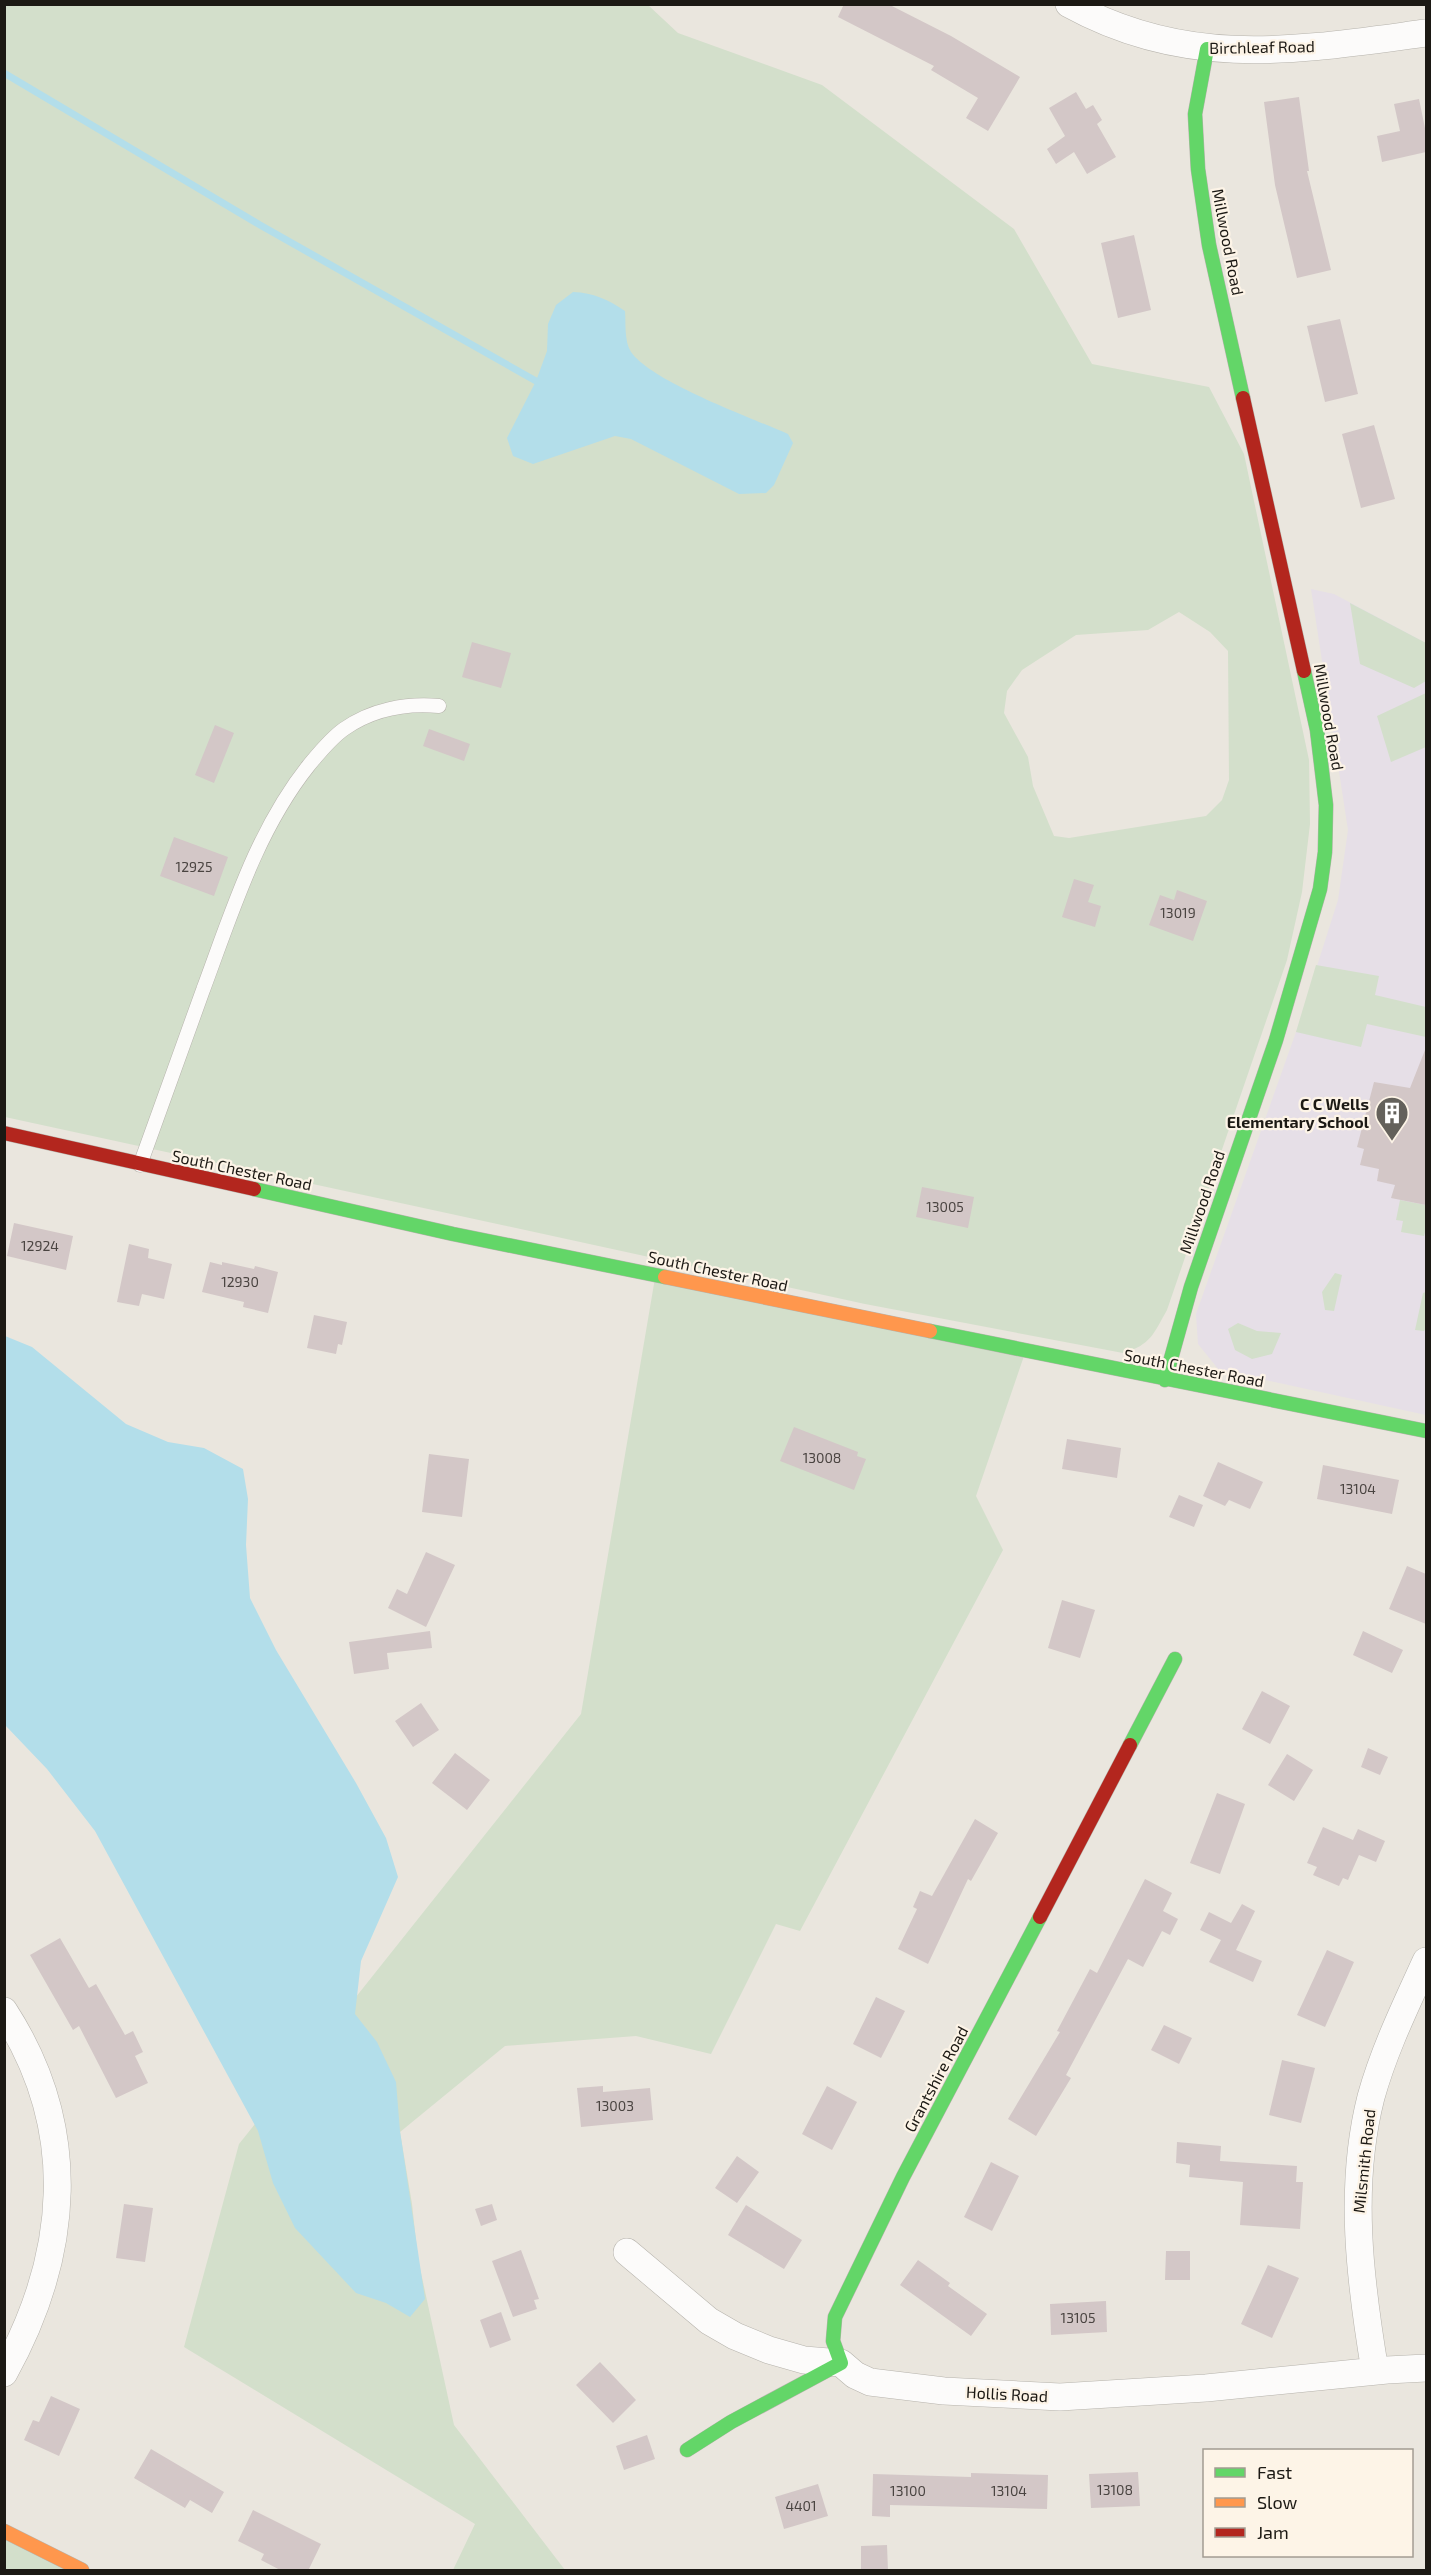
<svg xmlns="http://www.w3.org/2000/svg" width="1431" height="2575" font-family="'Exo 2',sans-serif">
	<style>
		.education { fill: #e6dfe7 }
		.green { fill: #d3dfcb; fill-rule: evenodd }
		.water { fill: #b3deea }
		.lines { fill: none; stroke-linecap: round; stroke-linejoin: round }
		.stream { stroke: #b3deea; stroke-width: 7 }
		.building { fill: #d3c7c7 }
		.lane-casing { stroke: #b6b3ac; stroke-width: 15 }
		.street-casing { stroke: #b6b3ac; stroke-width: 28 }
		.fast-casing { stroke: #b6b3ac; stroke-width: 15 }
		.slow-casing { stroke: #b6b3ac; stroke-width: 15 }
		.jam-casing { stroke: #b6b3ac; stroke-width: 15 }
		.lane { stroke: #fcfbfa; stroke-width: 14 }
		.street { stroke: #fcfbfa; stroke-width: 27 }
		.fast { stroke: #63d668; stroke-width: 14 }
		.slow { stroke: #ff974d; stroke-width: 14 }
		.jam { stroke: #b3261e; stroke-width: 14 }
		.labels { text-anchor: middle; stroke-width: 4.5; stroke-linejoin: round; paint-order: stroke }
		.number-label { font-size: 14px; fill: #4a4441 }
		.street-label { font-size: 16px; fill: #1c1914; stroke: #fdf4e7 }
		.poi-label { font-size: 16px; font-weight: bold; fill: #1c1914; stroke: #fdf4e7; text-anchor: end }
	</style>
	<rect width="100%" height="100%" fill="#eae6de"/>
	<path class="education" d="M1311 589 1334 594 1426 643V1415L1219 1370 1198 1344 1196 1314 1296 1032 1338 900 1348 830Z"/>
	<path class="green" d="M5 5H648L678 33 822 85 1014 229 1092 364 1209 387 1244 454 1309 760 1310 824 1302 892 1287 960 1167 1310C1154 1333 1151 1345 1123 1353L865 1304 5 1117ZM1179 612 1210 632 1228 651 1229 780 1222 800 1206 816 1069 838 1054 836 1033 786 1028 757 1004 713 1007 691 1022 670 1076 635 1148 630Z
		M1350 603 1426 643V681L1414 688 1360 664Z
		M1426 693V747L1391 762 1377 716Z
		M1316 965 1379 976 1375 995 1426 1007V1037L1367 1024 1361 1047 1296 1032Z
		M1400 1200 1426 1205V1229L1424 1236 1401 1232 1403 1221 1396 1220Z
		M1335 1273 1342 1275 1334 1311 1325 1310 1322 1292Z
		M655 1278 1024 1356 976 1496 1003 1550 800 1931 776 1924 711 2054 636 2036 505 2046 400 2132 412 2204 418 2259 454 2425 565 2570H453L475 2524 184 2347 239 2144 581 1714Z
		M1426 1292V1328L1424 1331 1415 1330 1423 1293Z
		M1238 1323 1257 1331 1281 1333 1272 1354 1252 1359 1235 1350 1228 1329Z
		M5 2531 82 2570H5Z"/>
	<path class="water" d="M573 292C594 293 607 299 625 311 626 323 624 341 631 352 652 382 752 418 788 434L793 443 774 485 766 493 739 494 631 439 615 436 533 464 513 456 507 438 536 381 547 351 548 324 556 305Z
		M5 1336 32 1347 126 1424 168 1442 204 1448 243 1469 248 1499 246 1545 250 1598 276 1650 356 1783 386 1838 398 1877 361 1961 355 2014 377 2042 396 2082 400 2131 425 2299 410 2317 386 2303 356 2293 295 2228 273 2183 258 2131 95 1831 47 1769 5 1725Z"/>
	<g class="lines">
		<path class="stream" d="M4 73 260 225 536 381"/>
	</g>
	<path class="building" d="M844 4H888L951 36 1020 77 988 131 966 118 978 98 931 70 934 66 838 17Z
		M1076 92 1086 109 1093 105 1102 120 1097 124 1116 157 1087 174 1074 152 1056 164 1047 149 1065 136 1049 108Z
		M1299 97 1309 171H1307L1331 270 1297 278 1275 185 1264 102Z
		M1419 99 1426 133V152L1382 162 1377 136 1400 131 1394 104Z
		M1134 235 1151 310 1118 318 1101 243Z
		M1340 319 1358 394 1325 402 1307 326Z
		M1374 425 1395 499 1361 508 1342 434Z
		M472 642 511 653 501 688 462 677Z
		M215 725 234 733 214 783 195 775Z
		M429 729 470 744 464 761 423 746Z
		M174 837 228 857 214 896 160 876Z
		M1074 879 1094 885 1088 902 1101 906 1095 927 1062 917Z
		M1177 890 1207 901 1193 941 1149 925 1160 895 1174 900Z
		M1425 1050H1426V1205L1391 1198 1395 1185 1377 1181 1379 1169 1360 1165 1364 1149 1357 1147 1374 1082 1410 1088Z
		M922 1187 974 1197 968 1228 916 1217Z
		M14 1223 73 1236 66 1270 7 1256Z
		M129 1244 149 1249 148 1258 172 1264 164 1299 142 1294 139 1306 117 1302Z
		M210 1262 222 1265V1262L254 1269 255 1266 278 1272 268 1313 243 1307 244 1302 202 1292Z
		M314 1315 347 1322 342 1345 338 1344 336 1354 307 1348Z
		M794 1427 858 1452 857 1456 866 1459 854 1490 780 1461Z
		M1067 1439 1121 1448 1117 1478 1062 1469Z
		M429 1454 469 1459 462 1517 422 1512Z
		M1218 1462 1263 1482 1250 1509 1229 1500 1225 1506 1203 1496Z
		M1323 1465 1399 1480 1392 1514 1317 1499Z
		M1179 1495 1203 1505 1194 1527 1169 1517Z
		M426 1552 455 1565 426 1627 388 1608 397 1589 407 1594Z
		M1407 1566 1426 1574V1624L1389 1609Z
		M1062 1600 1095 1610 1080 1658 1048 1648Z
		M430 1631 432 1648 387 1653 389 1669 354 1674 349 1642Z
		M1363 1631 1403 1650 1392 1673 1353 1655Z
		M1262 1691 1290 1706 1270 1744 1242 1729Z
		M421 1703 439 1730 413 1747 395 1721Z
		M1368 1748 1388 1757 1380 1775 1361 1767Z
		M455 1753 490 1780 467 1810 432 1783Z
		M1287 1754 1313 1770 1294 1801 1268 1785Z
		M1217 1793 1245 1804 1220 1874 1190 1863Z
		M975 1819 998 1833 971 1881 968 1879 928 1964 898 1949 917 1909 913 1907 920 1891 932 1896Z
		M1323 1827 1353 1840 1358 1829 1385 1841 1376 1862 1359 1855 1348 1880 1343 1878 1339 1886 1313 1875 1317 1867 1307 1863Z
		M1145 1879 1172 1893 1163 1911 1178 1919 1170 1935 1162 1931 1143 1967 1128 1959 1066 2075 1071 2078 1036 2136 1008 2119 1060 2032 1057 2031 1090 1969 1097 1973Z
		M1242 1904 1255 1911 1236 1950 1262 1961 1253 1982 1209 1962 1221 1940 1200 1930 1209 1912 1231 1923Z
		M60 1938 89 1988 96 1984 125 2035 133 2031 143 2052 135 2056 148 2083 116 2098 79 2026 73 2030 30 1955Z
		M1327 1950 1354 1962 1325 2027 1297 2015Z
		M876 1997 905 2011 881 2058 853 2044Z
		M1164 2025 1192 2038 1179 2064 1151 2050Z
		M1282 2060 1315 2068 1301 2123 1269 2115Z
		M603 2086V2092L650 2088 653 2120 581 2127 577 2088Z
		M827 2086 857 2102 832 2150 802 2134Z
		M1177 2142 1221 2146 1220 2161 1297 2166 1296 2182H1303L1300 2229 1240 2225 1243 2182 1189 2177 1190 2165 1176 2163Z
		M737 2156 759 2172 737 2203 715 2188Z
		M991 2162 1019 2176 992 2231 964 2217Z
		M124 2204 153 2208 145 2262 116 2258Z
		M492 2204 497 2220 481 2226 475 2209Z
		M746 2205 802 2240 784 2269 728 2235Z
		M521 2250 539 2299 534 2300 537 2309 513 2317 492 2261Z
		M1166 2251H1190V2280H1165Z
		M918 2260 950 2283 948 2286 987 2314 971 2336 900 2285Z
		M1268 2265 1299 2278 1272 2338 1241 2324Z
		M1106 2301 1107 2332 1051 2335 1050 2304Z
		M501 2312 511 2340 490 2348 480 2320Z
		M600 2362 636 2400 613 2423 576 2385Z
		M51 2396 80 2409 59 2456 24 2440 33 2420 39 2422Z
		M647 2435 655 2459 624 2470 616 2446Z
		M151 2449 224 2492 212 2513 190 2500 185 2508 134 2478Z
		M1138 2472 1140 2506 1091 2508 1089 2474Z
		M971 2473 1048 2475 1047 2509 890 2505V2517L872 2516 873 2474 971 2477Z
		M818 2484 828 2516 784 2529 775 2497Z
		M253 2510 321 2544 308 2571H282L261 2560 264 2554 238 2541Z
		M887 2545 888 2571H861V2546Z"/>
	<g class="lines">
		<g class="lane-casing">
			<path id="lane" d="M140 1165C161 1106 182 1048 203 990 232 912 257 830 309 765 320 752 330 739 344 729 371 710 405 703 439 706"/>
		</g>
		<g class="street-casing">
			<path id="street" d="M1069 4C1189 70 1298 50 1426 33
				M4 2011C80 2128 70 2254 4 2373
				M627 2252 709 2321 735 2336 769 2350 804 2360 841 2363 855 2375 870 2382 944 2391 1060 2397 1206 2388 1387 2370 1426 2368
				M1375 2371C1360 2281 1348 2187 1371 2097 1384 2050 1406 2005 1426 1961"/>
		</g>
		<g class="fast-casing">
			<path id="fast" d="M1207 49 1195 114 1198 169 1209 245 1243 398
				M254 1189 453 1234 665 1277
				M930 1331 1426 1431
				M1165 1380 1191 1287 1276 1040 1320 889 1325 852 1326 805 1317 730 1304 671
				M1130 1745 1175 1659
				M687 2450 731 2422 841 2363 833 2341 835 2317 903 2177 1040 1917"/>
		</g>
		<g class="slow-casing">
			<path id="slow" d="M665 1277 930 1331
				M4 2531 82 2570"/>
		</g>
		<g class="jam-casing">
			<path id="jam" d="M1243 398 1304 671
				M4 1133 254 1189
				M1040 1917 1130 1745"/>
		</g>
		<use href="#lane" class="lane"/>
		<use href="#street" class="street"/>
		<use href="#fast" class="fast"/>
		<use href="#slow" class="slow"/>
		<use href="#jam" class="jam"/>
	</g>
	<defs>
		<g id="building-pin" transform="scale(1.725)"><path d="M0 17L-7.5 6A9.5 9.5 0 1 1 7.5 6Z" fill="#64615b" stroke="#fdf4e7"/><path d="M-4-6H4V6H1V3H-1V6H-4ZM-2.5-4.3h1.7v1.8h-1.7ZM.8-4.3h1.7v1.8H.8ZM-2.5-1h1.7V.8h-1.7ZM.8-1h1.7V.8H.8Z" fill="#fff"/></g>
	</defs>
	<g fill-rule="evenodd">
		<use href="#building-pin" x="1392" y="1113"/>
	</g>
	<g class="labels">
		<g class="number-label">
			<text x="194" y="872">12925</text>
			<text x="1178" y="918">13019</text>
			<text x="945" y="1212">13005</text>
			<text x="40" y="1251">12924</text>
			<text x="240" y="1287">12930</text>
			<text x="822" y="1463">13008</text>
			<text x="1358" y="1494">13104</text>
			<text x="615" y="2111">13003</text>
			<text x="1078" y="2323">13105</text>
			<text x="1115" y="2495">13108</text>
			<text x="908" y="2496">13100</text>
			<text x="1009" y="2496">13104</text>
			<text x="801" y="2511">4401</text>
		</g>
		<g class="street-label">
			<text transform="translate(1262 47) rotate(-1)" y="6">Birchleaf Road</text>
			<text transform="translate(1228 242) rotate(79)" y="6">Millwood Road</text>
			<text transform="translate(1329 717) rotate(80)" y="6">Millwood Road</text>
			<text transform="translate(242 1170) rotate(12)" y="6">South Chester Road</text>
			<text transform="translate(1202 1202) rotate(-71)" y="6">Millwood Road</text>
			<text transform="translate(718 1271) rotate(12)" y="6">South Chester Road</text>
			<text transform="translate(1194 1368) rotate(11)" y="6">South Chester Road</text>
			<text transform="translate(936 2079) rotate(-62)" y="6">Grantshire Road</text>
			<text transform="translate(1364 2161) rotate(-84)" y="6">Milsmith Road</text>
			<text transform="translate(1007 2394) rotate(3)" y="6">Hollis Road</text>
		</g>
		<g class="poi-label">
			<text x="1369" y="1110">C C Wells<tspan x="1369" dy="18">Elementary School</tspan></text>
		</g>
	</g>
	<rect width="1431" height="2575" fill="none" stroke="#1c1914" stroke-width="12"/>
	<rect x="1203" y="2449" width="210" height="108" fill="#fdf4e7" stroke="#a39c93" stroke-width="1.5"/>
	<rect x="1215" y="2468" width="30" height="9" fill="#63d668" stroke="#a39c93" stroke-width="1.5"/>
	<text x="1257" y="2479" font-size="18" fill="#1c1914">Fast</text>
	<rect x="1215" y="2498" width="30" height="9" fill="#ff974d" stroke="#a39c93" stroke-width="1.5"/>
	<text x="1257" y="2509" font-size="18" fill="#1c1914">Slow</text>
	<rect x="1215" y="2528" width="30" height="9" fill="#b3261e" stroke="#a39c93" stroke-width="1.5"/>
	<text x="1257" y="2539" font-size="18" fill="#1c1914">Jam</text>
</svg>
